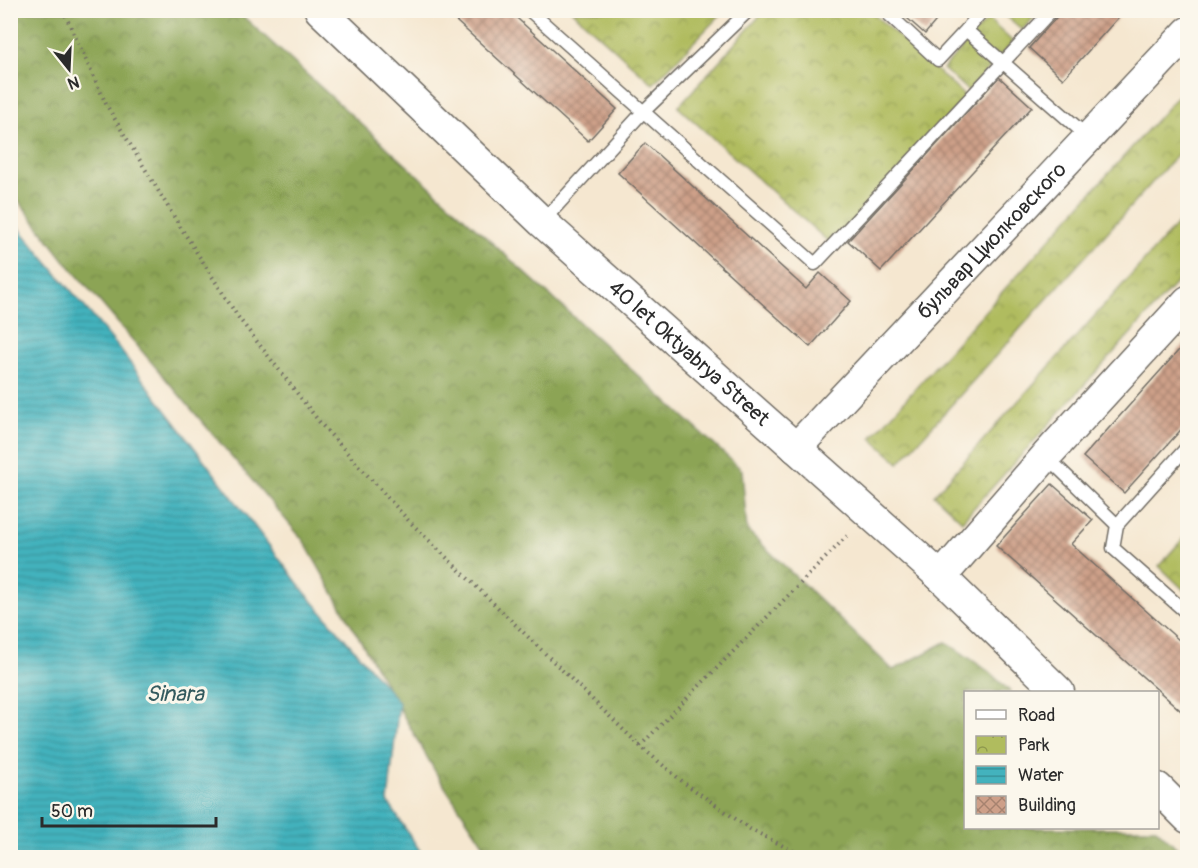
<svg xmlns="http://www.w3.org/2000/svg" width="1198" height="868" font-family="Pangolin,sans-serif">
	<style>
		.grass { fill: url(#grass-tufts); stroke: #6e7444; stroke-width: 1.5 }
		.forest { fill: url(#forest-crowns); stroke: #5c6840; stroke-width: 1.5 }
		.park { fill: url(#park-crowns); stroke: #6e7444; stroke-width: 1.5 }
		.water { fill: url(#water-rules); stroke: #376e74; stroke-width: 1.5 }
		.building { fill: url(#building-cross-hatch) }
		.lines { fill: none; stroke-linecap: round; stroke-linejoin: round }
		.service-casing { stroke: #726d65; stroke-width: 15 }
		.tertiary-casing { stroke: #726d65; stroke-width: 33 }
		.path { stroke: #726d65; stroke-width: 4; stroke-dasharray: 1.5 4.5; stroke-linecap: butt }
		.service { stroke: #fff; stroke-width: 12 }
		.tertiary { stroke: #fff; stroke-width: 30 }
		.labels { text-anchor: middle; stroke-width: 6; stroke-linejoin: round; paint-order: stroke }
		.street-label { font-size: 21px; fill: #2b2b2b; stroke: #fbf7ec }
		.water-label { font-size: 22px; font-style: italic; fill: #335a5e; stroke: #fbf7ec }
	</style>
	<defs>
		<pattern id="grass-tufts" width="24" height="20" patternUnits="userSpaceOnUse" patternTransform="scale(1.5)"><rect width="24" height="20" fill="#b0bc5e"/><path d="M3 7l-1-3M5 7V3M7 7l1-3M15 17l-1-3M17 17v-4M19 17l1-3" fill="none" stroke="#8f994e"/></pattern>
		<pattern id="forest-crowns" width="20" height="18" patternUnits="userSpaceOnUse" patternTransform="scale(1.5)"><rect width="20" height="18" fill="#8ca455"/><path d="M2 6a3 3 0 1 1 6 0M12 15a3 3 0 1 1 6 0" fill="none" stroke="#738647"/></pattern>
		<pattern id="park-crowns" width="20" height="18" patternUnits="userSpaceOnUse" patternTransform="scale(1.5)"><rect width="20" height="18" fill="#b0bc5e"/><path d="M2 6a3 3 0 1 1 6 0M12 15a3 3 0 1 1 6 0" fill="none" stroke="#8f994e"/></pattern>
		<pattern id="water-rules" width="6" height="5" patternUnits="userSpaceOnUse" patternTransform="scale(1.5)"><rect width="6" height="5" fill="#43b2bd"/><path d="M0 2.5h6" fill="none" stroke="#38919a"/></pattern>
		<pattern id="building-cross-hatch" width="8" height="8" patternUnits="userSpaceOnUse" patternTransform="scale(1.5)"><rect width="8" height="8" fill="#cea089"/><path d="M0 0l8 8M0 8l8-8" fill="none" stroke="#a78370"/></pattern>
	</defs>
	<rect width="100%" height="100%" fill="#fbf7ec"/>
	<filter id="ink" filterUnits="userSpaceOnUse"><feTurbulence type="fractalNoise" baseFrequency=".0167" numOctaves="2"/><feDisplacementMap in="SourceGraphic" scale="12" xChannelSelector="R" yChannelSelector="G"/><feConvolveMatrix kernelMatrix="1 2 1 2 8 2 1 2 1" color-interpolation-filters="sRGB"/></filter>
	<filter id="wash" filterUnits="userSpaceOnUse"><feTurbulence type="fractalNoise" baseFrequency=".008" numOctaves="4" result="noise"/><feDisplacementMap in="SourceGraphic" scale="24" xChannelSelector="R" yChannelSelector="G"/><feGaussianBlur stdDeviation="1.35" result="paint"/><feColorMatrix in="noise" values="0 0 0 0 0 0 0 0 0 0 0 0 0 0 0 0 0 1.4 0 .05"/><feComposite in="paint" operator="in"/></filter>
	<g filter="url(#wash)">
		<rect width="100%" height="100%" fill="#f5e7d0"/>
		<path class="grass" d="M1000 11H1040L1022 30Z
			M988 19 1013 42 968 91 943 69Z"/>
		<path class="forest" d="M11 11H237L742 470 747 530 893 670 946 642 988 671 1011 692H966V828H1156L1187 857 517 858 486 848 439 778 303 540 65 261 11 191Z"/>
		<path class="park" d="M765 10 870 11 966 97 832 245 678 107Z
			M572 11H724L653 84Z
			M1187 86V144L899 463 871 438Z
			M1187 213V271L962 521 934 495Z
			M1187 534V593L1159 566Z"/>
		<path class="water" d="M10 217 118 347 303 590 399 702 388 802 424 857H11Z"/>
		<g id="blocks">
			<path class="building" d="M444 10H508L617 109 588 141Z
				M898 10H945L925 34Z
				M1063 10H1125L1063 79 1029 48Z
				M999 77 1032 107 881 271 848 241Z
				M645 143 806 289 820 273 851 301 810 347 618 173Z
				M1188 340V422L1124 493 1083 457Z
				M1052 484 1093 520 1071 544 1188 648V717L996 546Z"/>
		</g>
	</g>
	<g filter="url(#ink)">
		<use href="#blocks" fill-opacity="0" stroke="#726d65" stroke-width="1.5"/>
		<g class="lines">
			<g class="service-casing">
				<path id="service" d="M529 10 815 264 1052 10
					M884 10 938 60 966 30
					M983 10 966 30 1088 137
					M542 222 642 113 749 10
					M1188 446 1117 525 1113 548 1188 614
					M1047 457 1117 525"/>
			</g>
			<g class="tertiary-casing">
				<g id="tertiary">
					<path id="s1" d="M320 10 542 222 941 577 1059 692"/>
					<path id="s2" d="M796 448 1188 32"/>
					<path d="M941 577 1046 456 1188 301"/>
					<path d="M1158 788 1188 818"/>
				</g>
			</g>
			<path class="path" d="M63 10 107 106 176 220 238 317 321 424 409 521 640 746 683 782 750 829 807 858
				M640 746 847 536"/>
			<use href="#service" class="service"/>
			<use href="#tertiary" class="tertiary"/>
		</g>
	</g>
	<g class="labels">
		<g class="street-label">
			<text dy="7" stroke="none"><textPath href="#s2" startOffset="285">бульвар Циолковского</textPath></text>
			<text dy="7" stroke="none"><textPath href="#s1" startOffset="504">40 let Oktyabrya Street</textPath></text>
		</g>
		<g class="water-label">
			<text x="175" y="701">Sinara</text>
		</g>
	</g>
	<rect width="1198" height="868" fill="none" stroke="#fbf7ec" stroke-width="36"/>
	<rect x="964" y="691" width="195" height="138" fill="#fbf7ec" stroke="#a8a59f" stroke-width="1.5"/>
	<rect x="976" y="710" width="30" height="9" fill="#ffffff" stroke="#a8a59f" stroke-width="1.5"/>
	<text x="1018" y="721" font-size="18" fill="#2b2b2b">Road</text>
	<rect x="976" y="736" width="30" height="18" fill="url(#park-crowns)" stroke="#a8a59f" stroke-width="1.5"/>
	<text x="1018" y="751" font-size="18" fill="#2b2b2b">Park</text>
	<rect x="976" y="766" width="30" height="18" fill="url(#water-rules)" stroke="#a8a59f" stroke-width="1.5"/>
	<text x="1018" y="781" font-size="18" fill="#2b2b2b">Water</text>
	<rect x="976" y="796" width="30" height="18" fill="url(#building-cross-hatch)" stroke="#a8a59f" stroke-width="1.5"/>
	<text x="1018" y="811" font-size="18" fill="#2b2b2b">Building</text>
	<g transform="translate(69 69) rotate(162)" stroke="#fbf7ec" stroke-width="4.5" paint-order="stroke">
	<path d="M0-4.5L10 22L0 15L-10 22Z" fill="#2b2b2b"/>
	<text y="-9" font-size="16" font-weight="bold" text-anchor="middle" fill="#2b2b2b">N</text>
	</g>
	<path d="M42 817v9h174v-9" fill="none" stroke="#2b2b2b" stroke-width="3"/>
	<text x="51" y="817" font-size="18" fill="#2b2b2b" stroke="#fbf7ec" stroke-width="4.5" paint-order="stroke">50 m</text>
</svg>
